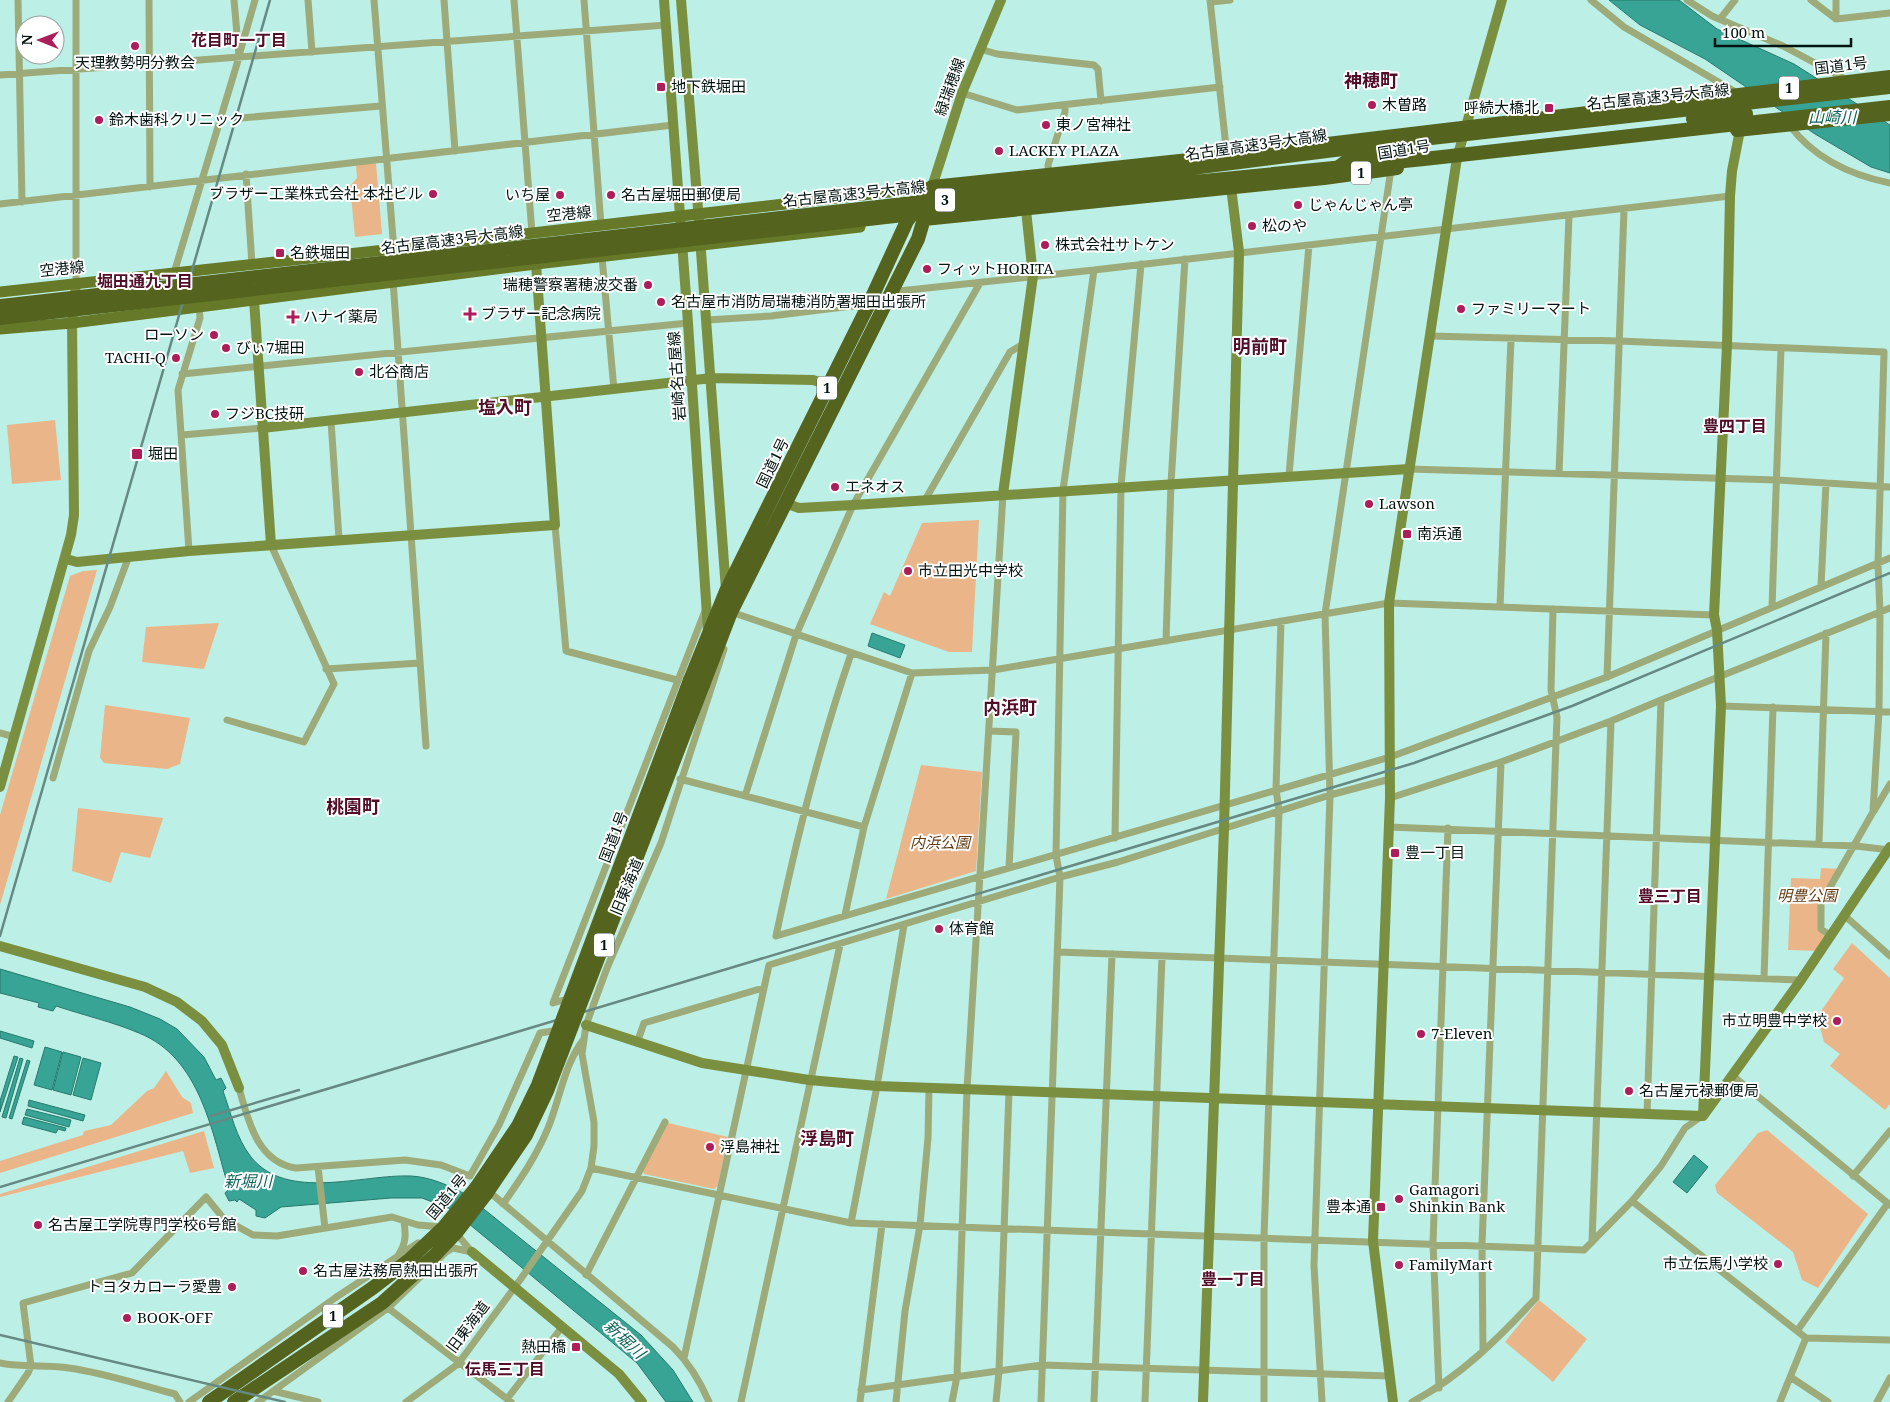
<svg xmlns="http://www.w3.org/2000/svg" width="1890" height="1402" font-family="'Noto Serif','Noto Sans JP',serif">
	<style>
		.green { fill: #eab689 }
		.water { fill: #38a495; stroke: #28796d }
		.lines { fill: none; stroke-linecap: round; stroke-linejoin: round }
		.street { stroke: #9cab79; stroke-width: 7 }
		.secondary { stroke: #7a8f3f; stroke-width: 10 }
		.primary { stroke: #657928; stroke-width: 11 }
		.highway { stroke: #54641f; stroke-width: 14 }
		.rail { stroke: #668a83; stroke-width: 2.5 }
		.highway-bridge { stroke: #54641f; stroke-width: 14 }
		.poi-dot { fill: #ac1e5a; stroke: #fff; stroke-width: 2 }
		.labels { text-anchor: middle; stroke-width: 4; stroke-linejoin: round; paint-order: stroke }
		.shield { fill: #fff; stroke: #4e5a58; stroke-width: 1 }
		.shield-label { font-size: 14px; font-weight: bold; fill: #021411 }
		.poi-label { font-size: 15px; fill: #021411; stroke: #fff; text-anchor: start }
		.street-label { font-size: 15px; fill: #021411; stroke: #fff }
		.park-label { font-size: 15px; font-style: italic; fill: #633b12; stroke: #fff }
		.neighbourhood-label { font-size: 16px; font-weight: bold; fill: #510e29; stroke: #fff }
		.water-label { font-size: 16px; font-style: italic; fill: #10665b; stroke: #fff }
		.quarter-label { font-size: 18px; font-weight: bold; fill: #510e29; stroke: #fff }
	</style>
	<rect width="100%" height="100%" fill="#bcefe5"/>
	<path class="green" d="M376 163 382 234 355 237 350 186 357 178 356 165Z
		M55 420 61 480 12 484 7 425Z
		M979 520 972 652H949L870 624 884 592 890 596 922 523Z
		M97 570 0 905V815L70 576 83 571Z
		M219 623 204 669 142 662 146 627Z
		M105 705 190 718 180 764 167 769 104 763 100 758Z
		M921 765 982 772 976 871 886 899Z
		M78 808 163 818 150 858 121 852 111 883 72 871Z
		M1821 868 1842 869 1821 903V929L1831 936 1821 951 1788 950 1791 878 1820 879Z
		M1852 943 1890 978V1104L1885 1110 1830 1066 1840 1054 1824 1042 1817 1017 1844 978 1833 969Z
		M166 1071 182 1097 191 1103 193 1113 0 1173V1161L83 1135 84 1131 111 1125 147 1091 154 1088Z
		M668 1123 728 1137 718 1186 714 1189 644 1174 642 1169Z
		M1767 1130 1868 1214 1818 1288 1802 1280 1793 1252 1717 1193 1715 1185 1758 1133Z
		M204 1131 214 1168 190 1173 183 1151 0 1197V1194Z
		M1539 1300 1587 1339 1553 1382 1505 1342Z"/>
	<path class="water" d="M1609 0H1679L1717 29 1794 64 1890 125V173L1871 167 1815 134 1705 59 1640 25Z
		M872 633 905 645 900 658 868 646Z
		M0 969 130 1007 160 1019 177 1029 204 1057 216 1080 221 1078 226 1088 223 1091C231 1113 236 1138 251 1157 287 1202 362 1174 411 1176 430 1177 448 1185 465 1194L641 1335 673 1370 693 1402H666L637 1363 451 1209 422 1198H391L281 1207 265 1218 256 1216V1210L239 1199 237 1202 235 1200 229 1201 225 1193 229 1189C212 1133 201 1058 139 1033 113 1022 83 1015 56 1006L53 1011 38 1007 39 1003 0 993Z
		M0 1031 34 1041 32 1048 0 1038Z
		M45 1047 62 1052 52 1090 34 1085Z
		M63 1052 81 1057 71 1095 53 1090Z
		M14 1056 18 1057 0 1112V1101Z
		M20 1058 23 1059 6 1118 2 1117Z
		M83 1058 101 1063 91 1100 73 1095Z
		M27 1060 30 1061 12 1119 9 1118Z
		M29 1100 85 1115 83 1121 28 1106Z
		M27 1109 71 1120 69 1127 25 1115Z
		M24 1117 66 1128 65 1131 58 1129 56 1133 22 1124Z
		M1694 1155 1708 1167 1687 1193 1673 1182Z"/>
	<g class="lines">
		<path class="street" d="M18 0 22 202
			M76 0V283
			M149 0 150 187
			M308 0 312 52
			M374 0 394 251
			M444 0 455 151
			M514 0 532 233
			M584 0 601 225
			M1210 0 1227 156
			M1591 0 1624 27 1739 94
			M1687 0 1712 16 1783 46 1847 80
			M1811 0 1836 19 1890 13
			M1211 2 1230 0
			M1720 19 1735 0
			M1836 19V0
			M980 49 997 54 1094 65 1098 69 1101 101
			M240 52 255 0
			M0 75 666 25
			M962 93 1017 110 1220 87
			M241 118 381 106
			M1790 126C1815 159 1850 175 1890 183
			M246 174 252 265
			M1049 175 1048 165 1065 112V105
			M0 204 673 125
			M602 257 614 390
			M174 273 239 57 234 0
			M393 280 426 746
			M890 292 1094 270
			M707 320 771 316 852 306 867 308
			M1430 336 1619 341 1884 352 1878 563 1880 613 1879 711 1873 812 1821 903V929L1831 936
			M182 374 688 323
			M331 421 339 539
			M182 435 262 428
			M1409 469 1777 480 1890 487
			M1559 473 1569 216
			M1289 475 1309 245
			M925 500 1010 352 1023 344
			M555 525 566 651 677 680
			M189 551 178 390 200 318 199 306
			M1821 586 1826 483
			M1500 607 1511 339
			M1772 607 1781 348
			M731 612 912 673 993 670 1389 603 1714 615
			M1166 641 1171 483 1185 259
			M851 654C819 747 796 840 776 936L1390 757 1607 677 1890 558
			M326 669 420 663
			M1607 677 1624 210
			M1721 706 1890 712
			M227 720 304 742 334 684 271 545
			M989 731 1016 732 1009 868
			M0 733 15 737
			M53 778 89 651 110 607 129 556
			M680 779 864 827
			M745 796 796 635 853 505 980 283
			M1390 798 1501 762 1611 721
			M1874 811 1890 784
			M1389 827 1856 846 1890 850
			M1115 838 1121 486 1141 264
			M1819 844 1826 633
			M845 915 864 827 912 673
			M1845 916 1890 956
			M1058 952 1801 980
			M1764 978 1773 707
			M571 998 553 1003 705 611
			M637 1043 644 1023 763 988
			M1733 1076 1890 1205
			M239 1088C248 1120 257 1162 296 1168L405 1160 441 1165 470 1176 499 1125 540 1033 559 1030
			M1647 1114 1661 700 1890 608
			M318 1167 325 1228
			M591 1168 851 1223 1584 1250 1632 1201 1661 1166 1685 1128 1702 1116
			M1853 1176 1890 1131
			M487 1190 673 1347C689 1363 700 1381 709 1402
			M1632 1201 1806 1338 1890 1340
			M503 1204C520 1180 537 1155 548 1128 560 1099 564 1064 584 1039
			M851 1223 877 1086 904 925
			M456 1233 472 1252
			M1592 1242 1611 721 1661 700
			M399 1254C406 1243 406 1235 404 1222
			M586 1275 665 1122
			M388 1308 511 1402
			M1797 1331 1888 1203
			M1483 1350 1482 1245 1501 762
			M684 1358 769 965 1060 877 1118 862 1330 795 1390 779
			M0 1363C23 1368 46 1364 69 1368 105 1373 140 1385 175 1394L180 1402
			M1792 1378 1828 1402
			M1439 1388 1433 1243 1448 828
			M861 1390 1042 1365 1389 1376
			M273 1391 318 1402
			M507 1399 562 1327
			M8 1402 28 1373 31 1366 23 1303 132 1273 206 1197 224 1219 253 1235 277 1236 392 1217 418 1225 442 1227
			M189 1402 335 1298 418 1243
			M258 1402 388 1308 446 1252 453 1248 472 1252
			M406 1402 458 1364 520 1280 582 1191 591 1168 594 1146V1122L582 1054 586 1025 607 968 661 843 724 649
			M741 1402 840 945
			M860 1402 882 1224
			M896 1402 905 1311 920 1225 928 1138 929 1088
			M952 1402 957 1376 967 1089 1003 494
			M996 1402 999 1371 1009 1091
			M1041 1402 1060 877 1056 855 1063 490 1094 270 1730 196
			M1094 1402 1112 954
			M1145 1402 1162 956
			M1264 1402V1237L1279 811 1276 789 1281 621
			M1322 1402 1314 1266 1330 795 1325 614 1391 169
			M1412 1402C1460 1377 1500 1337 1536 1298L1556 742 1557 717 1551 690 1553 609
			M1780 1402 1806 1338
			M1877 1402 1890 1378"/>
		<path class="secondary" d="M664 0 688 323 708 631
			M681 0 699 221
			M932 187 962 93 1001 0
			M700 238 726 590
			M254 300 271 545
			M262 428 712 378 813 380 829 385
			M1003 494 1033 276 1026 210
			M785 503 799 508 853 505 1409 469
			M66 559 77 562 189 551 555 525 536 264
			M0 787 71 535 74 515 72 323 76 283
			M0 946 145 987 177 1002 202 1021 222 1045 239 1088
			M586 1025 702 1063 809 1080 877 1086 1703 1116
			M1703 1116 1721 706 1717 630 1714 615 1727 345 1730 196 1732 171 1740 130
			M1703 1116 1801 980 1890 847
			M472 1252 619 1374 642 1402
			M1203 1402 1224 828 1239 252 1231 187
			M1393 1402 1373 1241 1390 798 1389 603 1457 158 1502 0"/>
		<path class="primary" d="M0 292 394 249 932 187
			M0 329 72 323 536 264 860 227"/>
		<path class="highway" d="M1737 130 1890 114
			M1336 169 1352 157 1423 148
			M924 219 1324 178 1397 168
			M690 680 726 591 867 308 907 221 932 187 1227 156 1890 77
			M703 685 731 612 918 239 926 212
			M209 1402 374 1287 409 1260 444 1227 476 1188
			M234 1402 382 1303 433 1257 456 1233 486 1194"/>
		<path class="rail" d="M0 936 270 0
			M211 1116 299 1090
			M0 1187 1414 763 1572 706 1890 573
			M0 1335 285 1402"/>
		<path class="highway-bridge" d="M1693 119 1746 114
			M0 306 957 198 1422 139 1890 87
			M0 318 1194 182 1424 159 1890 107
			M476 1188 518 1126 538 1085 690 680
			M486 1194 526 1135 547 1091 703 685"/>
	</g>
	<g class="poi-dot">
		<circle cx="135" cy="46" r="5"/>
		<rect x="656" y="82" width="10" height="10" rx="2.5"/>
		<circle cx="1372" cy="105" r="5"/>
		<rect x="1544" y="103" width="10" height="10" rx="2.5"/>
		<circle cx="99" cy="120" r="5"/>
		<circle cx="1046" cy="125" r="5"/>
		<circle cx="999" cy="151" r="5"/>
		<circle cx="433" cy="194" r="5"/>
		<circle cx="560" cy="195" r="5"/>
		<circle cx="611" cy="195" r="5"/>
		<circle cx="1298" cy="205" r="5"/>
		<circle cx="1252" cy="226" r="5"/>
		<circle cx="1045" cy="245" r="5"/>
		<rect x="275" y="248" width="10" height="10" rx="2.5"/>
		<circle cx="927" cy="269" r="5"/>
		<circle cx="648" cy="285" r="5"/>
		<circle cx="661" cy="302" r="5"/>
		<circle cx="1461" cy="309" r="5"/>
		<path d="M467.5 306.5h5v5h5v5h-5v5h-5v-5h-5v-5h5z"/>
		<path d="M290.5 309.5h5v5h5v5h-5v5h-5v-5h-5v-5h5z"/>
		<circle cx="214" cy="335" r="5"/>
		<circle cx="226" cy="348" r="5"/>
		<circle cx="176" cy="358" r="5"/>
		<circle cx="359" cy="372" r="5"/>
		<circle cx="215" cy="414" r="5"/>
		<rect x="131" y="448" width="12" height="12" rx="2.5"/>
		<circle cx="835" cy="487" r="5"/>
		<circle cx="1369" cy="504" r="5"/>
		<rect x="1402" y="529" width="10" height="10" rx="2.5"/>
		<circle cx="908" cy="571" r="5"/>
		<rect x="1390" y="848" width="10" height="10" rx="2.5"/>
		<circle cx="939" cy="929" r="5"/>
		<circle cx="1837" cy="1021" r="5"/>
		<circle cx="1421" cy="1034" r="5"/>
		<circle cx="1629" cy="1091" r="5"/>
		<circle cx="710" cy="1147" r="5"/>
		<circle cx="1399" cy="1199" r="5"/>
		<rect x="1376" y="1202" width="10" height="10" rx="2.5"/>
		<circle cx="38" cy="1225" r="5"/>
		<circle cx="1778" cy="1264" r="5"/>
		<circle cx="1399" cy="1265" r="5"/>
		<circle cx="303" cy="1271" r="5"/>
		<circle cx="232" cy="1287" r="5"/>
		<circle cx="127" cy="1318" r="5"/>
		<rect x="571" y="1342" width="10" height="10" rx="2.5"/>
	</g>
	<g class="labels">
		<g class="shield">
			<rect x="1779" y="76.5" width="20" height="23" rx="4"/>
			<rect x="1351" y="161.5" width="20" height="23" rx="4"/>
			<rect x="935" y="188.5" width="20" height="23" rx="4"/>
			<rect x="817" y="376.5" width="20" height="23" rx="4"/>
			<rect x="594" y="933.5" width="20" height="23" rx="4"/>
			<rect x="323" y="1304.5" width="20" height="23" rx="4"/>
		</g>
		<g class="shield-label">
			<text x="1789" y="93">1</text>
			<text x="1361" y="178">1</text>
			<text x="945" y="205">3</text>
			<text x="827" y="393">1</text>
			<text x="604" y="950">1</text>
			<text x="333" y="1321">1</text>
		</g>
		<g class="poi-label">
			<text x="135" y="68" text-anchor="middle">天理教勢明分教会</text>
			<text x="671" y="92">地下鉄堀田</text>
			<text x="1382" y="110">木曽路</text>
			<text x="1539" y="113" text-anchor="end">呼続大橋北</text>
			<text x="109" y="125">鈴木歯科クリニック</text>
			<text x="1056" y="130">東ノ宮神社</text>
			<text x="1009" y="156">LACKEY PLAZA</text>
			<text x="423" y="199" text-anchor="end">ブラザー工業株式会社 本社ビル</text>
			<text x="550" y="200" text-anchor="end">いち屋</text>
			<text x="621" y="200">名古屋堀田郵便局</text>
			<text x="1308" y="210">じゃんじゃん亭</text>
			<text x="1262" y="231">松のや</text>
			<text x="1055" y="250">株式会社サトケン</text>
			<text x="290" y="258">名鉄堀田</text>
			<text x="937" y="274">フィットHORITA</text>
			<text x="638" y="290" text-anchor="end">瑞穂警察署穂波交番</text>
			<text x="671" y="307">名古屋市消防局瑞穂消防署堀田出張所</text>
			<text x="1471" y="314">ファミリーマート</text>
			<text x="481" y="319">ブラザー記念病院</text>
			<text x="303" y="322">ハナイ薬局</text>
			<text x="204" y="340" text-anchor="end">ローソン</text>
			<text x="236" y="353">びぃ7堀田</text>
			<text x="166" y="363" text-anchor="end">TACHI-Q</text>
			<text x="369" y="377">北谷商店</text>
			<text x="225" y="419">フジBC技研</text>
			<text x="148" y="459">堀田</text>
			<text x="845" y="492">エネオス</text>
			<text x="1379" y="509">Lawson</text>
			<text x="1417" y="539">南浜通</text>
			<text x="918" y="576">市立田光中学校</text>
			<text x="1405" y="858">豊一丁目</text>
			<text x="949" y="934">体育館</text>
			<text x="1827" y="1026" text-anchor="end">市立明豊中学校</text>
			<text x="1431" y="1039">7-Eleven</text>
			<text x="1639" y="1096">名古屋元禄郵便局</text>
			<text x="720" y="1152">浮島神社</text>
			<text x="1409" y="1195">Gamagori<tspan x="1409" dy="17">Shinkin Bank</tspan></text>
			<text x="1371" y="1212" text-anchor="end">豊本通</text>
			<text x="48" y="1230">名古屋工学院専門学校6号館</text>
			<text x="1768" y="1269" text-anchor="end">市立伝馬小学校</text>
			<text x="1409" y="1270">FamilyMart</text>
			<text x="313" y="1276">名古屋法務局熱田出張所</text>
			<text x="222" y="1292" text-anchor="end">トヨタカローラ愛豊</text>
			<text x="137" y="1323">BOOK-OFF</text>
			<text x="566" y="1352" text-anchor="end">熱田橋</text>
		</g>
		<g class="street-label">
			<text transform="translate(1841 66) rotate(-7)" y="5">国道1号</text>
			<text transform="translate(950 87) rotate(-70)" y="5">緑瑞穂線</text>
			<text transform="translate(1658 97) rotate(-6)" y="5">名古屋高速3号大高線</text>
			<text transform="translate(1256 145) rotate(-8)" y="5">名古屋高速3号大高線</text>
			<text transform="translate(1404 150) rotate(-9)" y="5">国道1号</text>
			<text transform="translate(854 194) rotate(-6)" y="5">名古屋高速3号大高線</text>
			<text transform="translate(569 214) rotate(-6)" y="5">空港線</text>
			<text transform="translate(452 240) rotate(-7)" y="5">名古屋高速3号大高線</text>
			<text transform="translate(62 269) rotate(-6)" y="5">空港線</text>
			<text transform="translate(677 376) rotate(-94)" y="5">岩崎名古屋線</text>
			<text transform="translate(773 463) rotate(-64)" y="5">国道1号</text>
			<text transform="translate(614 837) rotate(-69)" y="5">国道1号</text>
			<text transform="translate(627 887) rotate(-67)" y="5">旧東海道</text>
			<text transform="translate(447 1197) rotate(-50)" y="5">国道1号</text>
			<text transform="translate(468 1327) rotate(-53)" y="5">旧東海道</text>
		</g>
		<g class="park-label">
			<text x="940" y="848">内浜公園</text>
			<text x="1807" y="901">明豊公園</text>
		</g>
		<g class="neighbourhood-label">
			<text x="239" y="46">花目町一丁目</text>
			<text x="145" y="287">堀田通九丁目</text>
			<text x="1735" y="432">豊四丁目</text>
			<text x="1670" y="902">豊三丁目</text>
			<text x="1233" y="1285">豊一丁目</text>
			<text x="505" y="1375">伝馬三丁目</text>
		</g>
		<g class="water-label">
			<text x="1832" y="123">山崎川</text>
			<text x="248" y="1187">新堀川</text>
			<text transform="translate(625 1339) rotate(43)" y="6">新堀川</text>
		</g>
		<g class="quarter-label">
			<text x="1371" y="87">神穂町</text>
			<text x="1260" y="353">明前町</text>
			<text x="505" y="414">塩入町</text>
			<text x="1010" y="714">内浜町</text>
			<text x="353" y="813">桃園町</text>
			<text x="827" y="1145">浮島町</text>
		</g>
	</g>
	<g transform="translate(40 40) rotate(271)"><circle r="24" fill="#ffffff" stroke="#9aa1a0"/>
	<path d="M0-4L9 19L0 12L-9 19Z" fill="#ac1e5a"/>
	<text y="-8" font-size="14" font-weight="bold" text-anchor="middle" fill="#021411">N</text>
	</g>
	<path d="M1715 38v8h136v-8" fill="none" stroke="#021411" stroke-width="2.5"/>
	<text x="1722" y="38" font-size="15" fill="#021411" stroke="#ffffff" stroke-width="4" paint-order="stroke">100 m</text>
</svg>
